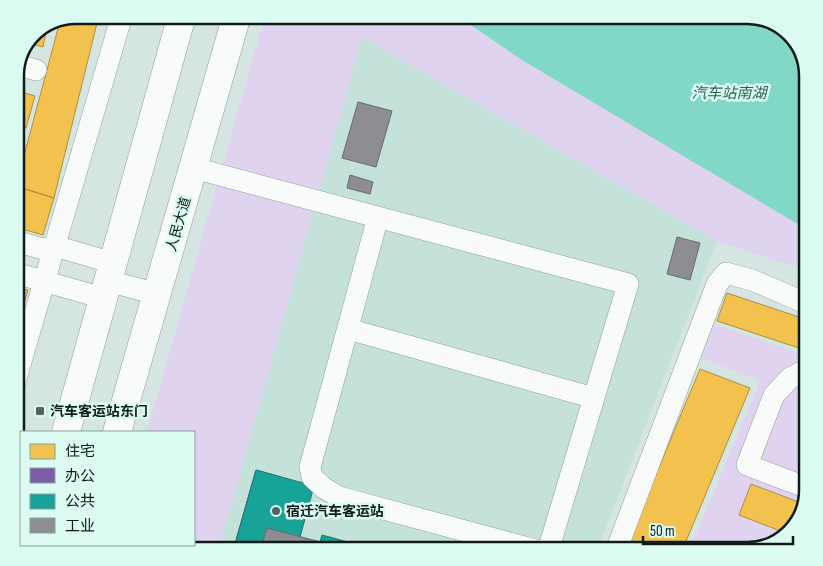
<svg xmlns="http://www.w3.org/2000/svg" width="823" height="566" font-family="'Sofia Sans Condensed','Noto Sans SC',sans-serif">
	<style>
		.built { fill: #c4e1da }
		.green { fill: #dfd3f0 }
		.water { fill: #82d8c6 }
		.homes { fill: #f2c14e; stroke: #ae8f3e }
		.offices { fill: #7b5ea7; stroke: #5b4a7c }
		.public { fill: #17a398; stroke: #157a72 }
		.industry { fill: #8d8d92; stroke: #686b6e }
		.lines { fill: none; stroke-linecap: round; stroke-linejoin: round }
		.minor-tunnel { stroke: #aebdba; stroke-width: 21; stroke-dasharray: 21 11; stroke-linecap: butt }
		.minor-casing { stroke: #909d9a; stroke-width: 22 }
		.major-casing { stroke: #909d9a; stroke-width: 29 }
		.minor { stroke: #f9fbfb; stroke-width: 21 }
		.major { stroke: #f9fbfb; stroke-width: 28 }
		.poi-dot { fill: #55625f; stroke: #dbfaf2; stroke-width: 2 }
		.labels { text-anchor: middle; stroke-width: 5; stroke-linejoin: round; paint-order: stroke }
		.street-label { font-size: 14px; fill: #101b19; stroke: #dbfaf2 }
		.poi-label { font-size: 14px; font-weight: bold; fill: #101b19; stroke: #dbfaf2; text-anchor: start }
		.water-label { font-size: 15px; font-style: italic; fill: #2e5f54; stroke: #dbfaf2 }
		.rim { fill: none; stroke: #101b19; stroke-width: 2.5 }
	</style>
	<rect width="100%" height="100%" fill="#d5e6e2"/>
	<path class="built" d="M362 37 717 241 597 551H218Z"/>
	<path class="green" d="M265 15H747L781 25 800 46 808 75V271L717 241 362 37 218 551H113L115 545H194V432H147Z
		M712 324 808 356V491L798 524 777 543 748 551H689L760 381 699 357Z"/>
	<path class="water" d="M456 15H747L781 25 800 46 808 75V229H806L522 60Z"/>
	<path class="homes" d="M76 15H99L54 198 16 186 60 21Z
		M47 27 43 47 28 43 33 33Z
		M15 90 35 96 26 128 15 125Z
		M15 186 54 198 43 235 15 227Z
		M15 286 28 290 17 327 15 326Z
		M727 293 808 320V351L717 321Z
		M700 369 750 388 682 551H624Z
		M751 484 804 504 798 524 788 534 739 515Z"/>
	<path class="offices" d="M256 470 281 477 260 551H233Z"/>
	<path class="public" d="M256 470 314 486 300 537 320 542 322 535 381 551H233Z"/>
	<path class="industry" d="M358 102 392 111 376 167 342 158Z
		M350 175 373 182 370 194 347 188Z
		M677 237 700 243 690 280 667 274Z
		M267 528 320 542 317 551H260Z"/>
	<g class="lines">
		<path class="minor-tunnel" d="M617 546 632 551"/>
		<g class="minor-casing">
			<path id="minor" d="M18 65 36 70
				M194 168 628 284 548 551
				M378 217 310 467 312 477 324 488 339 497 539 551
				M15 241 43 249 55 246 113 263
				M15 273 103 298
				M108 281 157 294
				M348 329 594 398
				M808 369 790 378 774 395 747 465 808 488
				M15 382 122 15
				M616 551 717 284 726 273 752 280 808 304"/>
		</g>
		<g class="major-casing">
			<path id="major" d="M66 432 182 15
				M117 432 237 15
				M83 551 85 545"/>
		</g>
		<use href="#minor" class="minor"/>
		<use href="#major" class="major"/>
	</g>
	<g class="poi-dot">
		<rect x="35" y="406" width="10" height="10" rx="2.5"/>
		<circle cx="276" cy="511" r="5"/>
	</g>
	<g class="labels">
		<g class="street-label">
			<text transform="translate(178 224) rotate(-74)" y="5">人民大道</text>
		</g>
		<g class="poi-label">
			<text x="50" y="416">汽车客运站东门</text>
			<text x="286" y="516">宿迁汽车客运站</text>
		</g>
		<g class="water-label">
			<text x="729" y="98">汽车站南湖</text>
		</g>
	</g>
	<path d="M0 0H823V566H0ZM76 24H747A52 52 0 0 1 799 76V490A52 52 0 0 1 747 542H76A52 52 0 0 1 24 490V76A52 52 0 0 1 76 24Z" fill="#dbfaf2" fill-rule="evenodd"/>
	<path class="rim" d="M76 24H747A52 52 0 0 1 799 76V490A52 52 0 0 1 747 542H76A52 52 0 0 1 24 490V76A52 52 0 0 1 76 24Z"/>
	<rect x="20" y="431" width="175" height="115" fill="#dbfaf2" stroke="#8aa19b"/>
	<rect x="30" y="444" width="25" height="15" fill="#f2c14e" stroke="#8aa19b"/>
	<text x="65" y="456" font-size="15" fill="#101b19">住宅</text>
	<rect x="30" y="468" width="25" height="15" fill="#7b5ea7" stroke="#8aa19b"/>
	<text x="65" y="481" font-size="15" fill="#101b19">办公</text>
	<rect x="30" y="494" width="25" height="15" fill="#17a398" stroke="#8aa19b"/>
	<text x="65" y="506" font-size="15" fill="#101b19">公共</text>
	<rect x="30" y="518" width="25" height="15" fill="#8d8d92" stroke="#8aa19b"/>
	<text x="65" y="531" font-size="15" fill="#101b19">工业</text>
	<path d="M643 536v8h150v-8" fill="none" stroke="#101b19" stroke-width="2.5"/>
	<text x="650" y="536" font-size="15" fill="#101b19" stroke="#dbfaf2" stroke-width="4" paint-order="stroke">50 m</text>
</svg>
